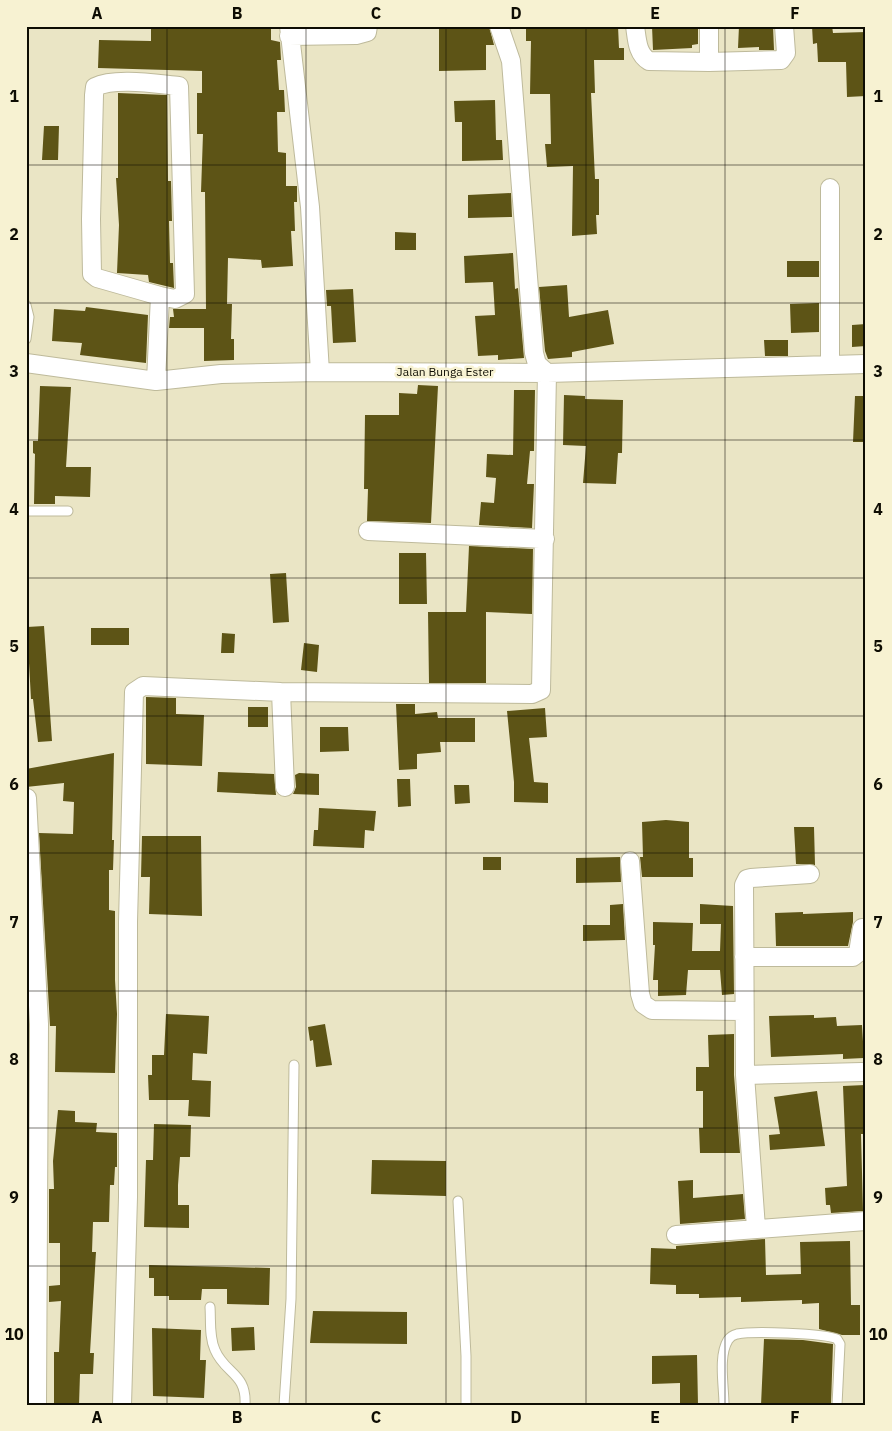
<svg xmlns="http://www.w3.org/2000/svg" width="892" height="1431" font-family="'IBM Plex Sans',sans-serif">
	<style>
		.building { fill: #5d5416 }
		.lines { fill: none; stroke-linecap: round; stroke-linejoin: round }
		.lane-casing { stroke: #beba9b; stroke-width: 11 }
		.street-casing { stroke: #beba9b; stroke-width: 20 }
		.lane { stroke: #fff; stroke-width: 9 }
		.street { stroke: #fff; stroke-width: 18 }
		.grid { fill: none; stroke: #0e0d03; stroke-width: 1; stroke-opacity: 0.55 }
		.labels { text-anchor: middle; stroke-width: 5; stroke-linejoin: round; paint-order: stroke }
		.street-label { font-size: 12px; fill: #0e0d03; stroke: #f7f2d2 }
		.neatline { fill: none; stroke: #0e0d03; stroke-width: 2 }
		.grid-label { font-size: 16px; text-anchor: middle; font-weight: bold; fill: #0e0d03 }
	</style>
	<rect width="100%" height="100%" fill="#eae5c5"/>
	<path class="building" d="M151 26H271V40L280 42 281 60H277L279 90H284L285 112H277L278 152 286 153V186H297V202H294L295 231H291L293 266 262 268 261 260 228 258 227 304H232L231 339H234V360L204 361V328H169L170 317H174L173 309H206L205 192H201L203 134H197V93H202V71L98 68 99 40 151 41Z
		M439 26H489L494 45H486V70L439 71Z
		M526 26H618L619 48H624V60H594L595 93H591L595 179H599V215H596L597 234 572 236 573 166 547 167 545 144H551L550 94H530L531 41H526Z
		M652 26H676V29L698 28V44L692 45V48L653 50Z
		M739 26H773L774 50H759V47L738 48Z
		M812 26H832L833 33 866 32V96L847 97 846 62H818L817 43 813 44Z
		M118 93 167 95 168 181H171L172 221H169L170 263H173L174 288 149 282 148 275 117 273 119 225 116 178H118Z
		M495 100 496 140H502L503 160 462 161V122H455L454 101Z
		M44 126H59L58 160H42Z
		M511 193 512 217 468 218V195Z
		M395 232 416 233V250H395Z
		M513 253 515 289 518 288 524 358 498 360V355L478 356 475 316 495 315 493 282 465 283 464 256Z
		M787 261H819V277H787Z
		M567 285 569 317 608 310 614 344 572 352V357L548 359 545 351 539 287Z
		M353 289 356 342 333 343 331 306H327L326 290Z
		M819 303V332L791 333 790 304Z
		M86 307 148 315 146 363 80 355 82 343 52 341 54 309 85 311Z
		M866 324V346L852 347V325Z
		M764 340H788V356H765Z
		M418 385 438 386 431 523 367 521 368 489H364L365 415H399V393L417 394Z
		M40 386 71 387 66 467H91L90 497 55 496V504H34L35 454 33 453V441H38Z
		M514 390H535L534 451H530L527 484H534L532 528 479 525 481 502 494 503 496 478 486 477 487 454 513 455Z
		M564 395 585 396V399L623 400 622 453H618L616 484 583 483 586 446 563 445Z
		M855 396H866V442H853Z
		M469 546 533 549 532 614 486 612V683H429L428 612H466Z
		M399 553H426L427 604H399Z
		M286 573 289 622 273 623 270 574Z
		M44 626 52 741 38 742 33 699H31L27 627Z
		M91 628H129V645H91Z
		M222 633 235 634 234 653H221Z
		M304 643 319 645 317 672 301 670Z
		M146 697 176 698V714L204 715 202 766 146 764Z
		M396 704H415V714L437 712 438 718H475V742H440L441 752 417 754V769L399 770Z
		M248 707H268V727H248Z
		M545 708 547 737 529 738 534 782 548 783V803L514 802V782L507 711Z
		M320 727H348L349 751 320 752Z
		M114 753 112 840H114L113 870H109V910L115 911V980L117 1014 115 1073 55 1072 56 1026H50L39 833 73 834 74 802 63 801 64 783 26 787V769Z
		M218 772 274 774 276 795 217 792Z
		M299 773 319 774V795L293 794 296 787 295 775Z
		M397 779H410L411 806 398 807Z
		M454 785H469L470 803 455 804Z
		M319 808 376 811 374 831 365 830 364 848 313 846 314 830H318Z
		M666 820 689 822V858H693V877H642L640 857H643L642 822Z
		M794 827H814L815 865 796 864Z
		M142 836H201L202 916 149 914 150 877H141Z
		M483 857H501V870H483Z
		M620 857 621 882 576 883V858Z
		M623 904 625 940 583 941V925H610V905Z
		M700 904 733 906 734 994 722 995 720 970H688L686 995 658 996V980H653L655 945H653V922L693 923 692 951H720L721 924H700Z
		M803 912V914L853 912V922L848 946H776L775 913Z
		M166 1014 209 1016 207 1054 193 1053 192 1080 211 1081 210 1117 188 1116 189 1100H149L148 1075H152V1055H164Z
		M814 1015V1018L836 1017 837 1026 862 1025 864 1058 843 1059V1054L771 1057 769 1016Z
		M325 1024 332 1065 316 1067 313 1040 310 1041 308 1027Z
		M734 1034V1075L740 1153H700L699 1128H703V1091H696V1067H709L708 1035Z
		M865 1085 866 1134H861L863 1211 831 1213 830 1205H826L825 1188 847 1186 843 1086Z
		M817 1091 825 1146 770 1150 769 1135 780 1134 774 1097Z
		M58 1110 75 1111V1122L97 1123 96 1132 117 1133V1167H115L114 1185H110L109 1222H93L92 1252H96L90 1353H94L93 1374H80L79 1405H54V1352H59L61 1301 49 1302V1286L60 1285V1243H49V1189H54L53 1161Z
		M154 1124 191 1125 190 1157H180L178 1185V1205H189V1228L144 1227 146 1160H153Z
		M372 1160 446 1161V1196L371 1194Z
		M693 1180V1198L743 1194 745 1219 680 1224 678 1181Z
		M765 1239 766 1275 801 1274 800 1242 850 1241 851 1305H860V1335H842L819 1329V1303L802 1304V1300L741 1302V1297L699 1298V1294H676V1285L650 1284 651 1248 676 1249V1246Z
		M149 1265 270 1268 269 1305 227 1304V1289H202L201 1300H169V1296H154V1278H149Z
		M313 1311 407 1312V1344L310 1343Z
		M254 1327 255 1350 232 1351 231 1328Z
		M152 1328 201 1330 200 1360H206L204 1398 153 1396Z
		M764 1339 803 1340 833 1344 831 1405H761Z
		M697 1355 698 1405H680V1383L652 1384V1356Z"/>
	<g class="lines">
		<g class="lane-casing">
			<path id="lane" d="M26 305 29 317 26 339
				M26 511H68
				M458 1201 466 1356V1405
				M210 1307C211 1321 209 1337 215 1350 225 1374 247 1373 245 1405
				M284 1405 291 1299 294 1065
				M724 1405C724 1386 718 1356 728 1340 730 1337 733 1335 737 1334 752 1331 824 1333 837 1339L840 1344 837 1405"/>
		</g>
		<g class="street-casing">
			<path id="street" d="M289 26 310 207 320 372
				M635 26C637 39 637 54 649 61L709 62
				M709 26V62L781 60 786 53 784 26
				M289 36 356 35 367 32 368 26
				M830 188V365
				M26 363 156 381 221 374 320 372 547 373 866 364
				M156 381 160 296 97 278 92 274 91 219 94 95 95 87C115 77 157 84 179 86L185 294 175 299 160 296
				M368 531 545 539
				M281 692 285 787
				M27 798 39 1024 37 1405
				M630 861 640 994 643 1004 652 1010 743 1011
				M744 957H853L858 953 862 928
				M745 1075 862 1072
				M756 1228 745 1075 744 885 747 879 751 878 810 874
				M676 1235 866 1221
				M122 1405 128 1197V922L134 692 143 686 281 692 532 694 541 690 547 373 537 364 534 353 511 61 499 26"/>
		</g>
		<use href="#lane" class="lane"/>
		<use href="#street" class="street"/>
	</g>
	<path class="grid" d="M167 26V1405M306 26V1405M446 26V1405M586 26V1405M725 26V1405M26 165H866M26 303H866M26 440H866M26 578H866M26 716H866M26 853H866M26 991H866M26 1128H866M26 1266H866"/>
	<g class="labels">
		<g class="street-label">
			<text x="445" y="376">Jalan Bunga Ester</text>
		</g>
	</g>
	<rect width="892" height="1431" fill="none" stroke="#f7f2d2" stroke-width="55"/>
	<rect x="28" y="28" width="836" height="1376" class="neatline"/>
	<g class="grid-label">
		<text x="97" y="19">A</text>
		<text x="237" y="19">B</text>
		<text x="376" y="19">C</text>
		<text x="516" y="19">D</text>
		<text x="655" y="19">E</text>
		<text x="795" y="19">F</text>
		<text x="14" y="102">1</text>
		<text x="878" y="102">1</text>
		<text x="14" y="240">2</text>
		<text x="878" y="240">2</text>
		<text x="14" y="377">3</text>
		<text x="878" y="377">3</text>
		<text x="14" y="515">4</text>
		<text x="878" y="515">4</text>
		<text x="14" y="652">5</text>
		<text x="878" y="652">5</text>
		<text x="14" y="790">6</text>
		<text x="878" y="790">6</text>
		<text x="14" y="928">7</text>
		<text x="878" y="928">7</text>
		<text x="14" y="1065">8</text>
		<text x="878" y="1065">8</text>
		<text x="14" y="1203">9</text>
		<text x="878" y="1203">9</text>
		<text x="14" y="1340">10</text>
		<text x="878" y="1340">10</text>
		<text x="97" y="1423">A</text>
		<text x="237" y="1423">B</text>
		<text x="376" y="1423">C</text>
		<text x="516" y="1423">D</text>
		<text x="655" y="1423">E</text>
		<text x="795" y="1423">F</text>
	</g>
</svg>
